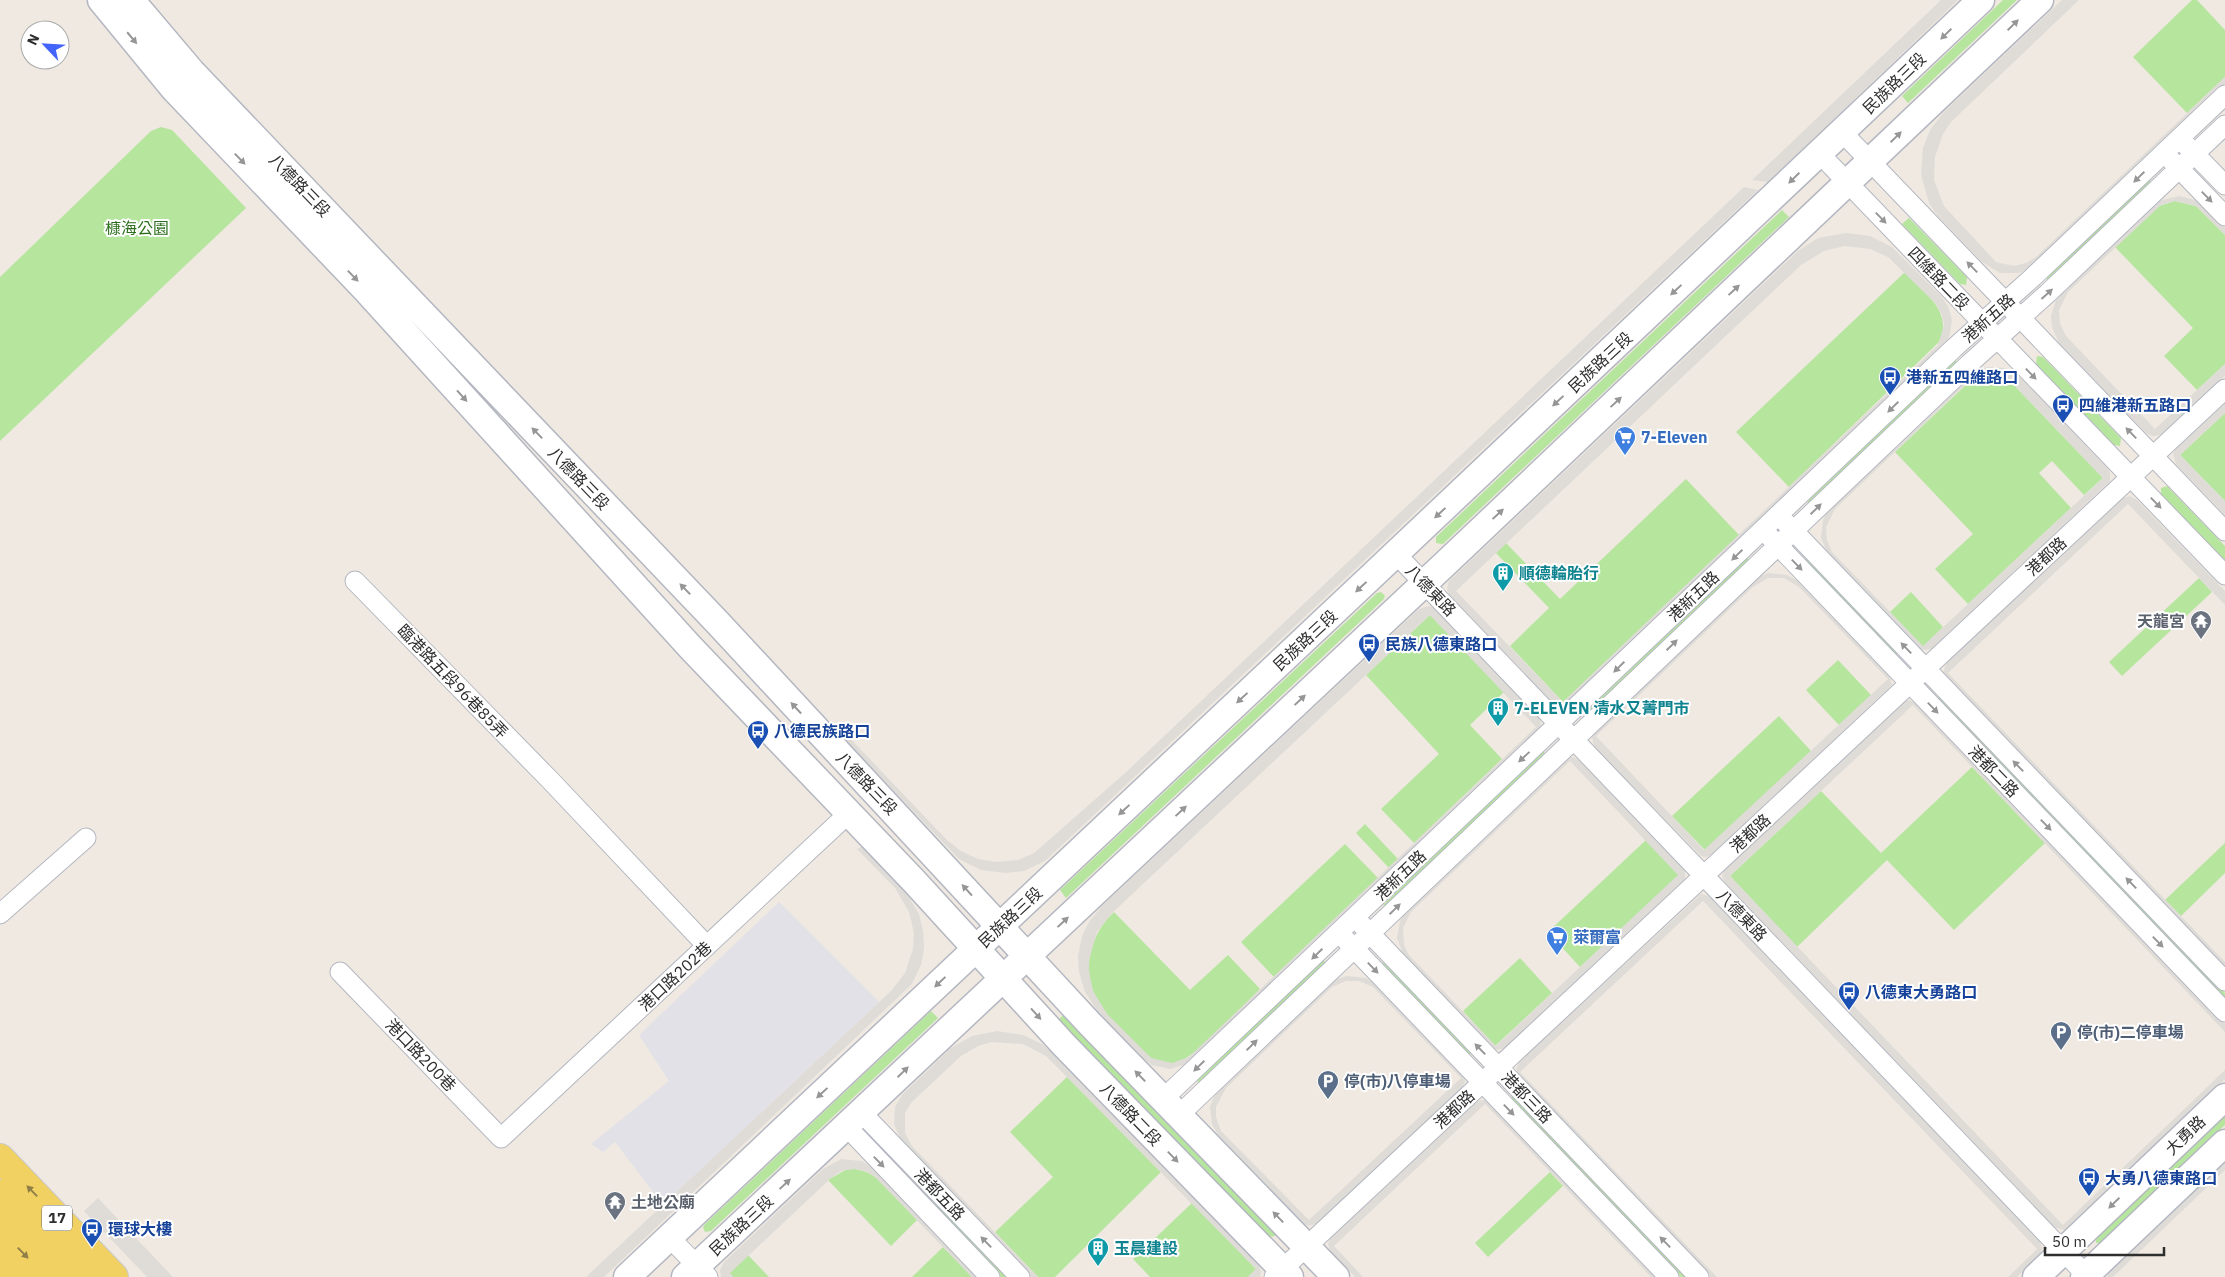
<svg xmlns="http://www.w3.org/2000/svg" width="2225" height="1277" font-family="'IBM Plex Sans','Noto Sans TC',sans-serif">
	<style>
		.industrial { fill: #e3e1e8 }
		.green { fill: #b6e59e }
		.plaza { fill: #dfdcd8; fill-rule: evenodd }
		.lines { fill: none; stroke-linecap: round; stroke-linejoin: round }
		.street-casing { stroke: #b4b7c1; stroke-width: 21 }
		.secondary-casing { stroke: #b4b7c1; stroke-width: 29 }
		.primary-casing { stroke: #c9c9c9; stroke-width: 30 }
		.street { stroke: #fff; stroke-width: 19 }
		.secondary { stroke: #fff; stroke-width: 26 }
		.primary { stroke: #f2d163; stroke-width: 28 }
		.oneway { fill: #969696 }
		.oneway2 { fill: #908048 }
		.labels { text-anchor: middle; stroke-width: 4; stroke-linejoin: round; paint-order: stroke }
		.shield { fill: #fff; stroke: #6d6d6d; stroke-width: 1 }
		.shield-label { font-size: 15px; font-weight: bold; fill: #2e2e2e }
		.street-label { font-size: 16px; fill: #2e2e2e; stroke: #fff }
		.park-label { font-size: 16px; fill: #2c6e1b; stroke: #fff }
		.transit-label { font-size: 16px; font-weight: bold; fill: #164399; stroke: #fff; text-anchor: start }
		.shop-label { font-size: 16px; font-weight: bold; fill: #366cbe; stroke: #fff; text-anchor: start }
		.culture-label { font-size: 16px; font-weight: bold; fill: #0d838f; stroke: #fff; text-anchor: start }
		.worship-label { font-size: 16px; font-weight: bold; fill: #5b616d; stroke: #fff; text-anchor: end }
		.service-label { font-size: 16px; font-weight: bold; fill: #4e5e75; stroke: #fff; text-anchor: start }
	</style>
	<rect width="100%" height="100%" fill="#efe9e1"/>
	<path class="industrial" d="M779 902 879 1002 663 1205 615 1142 603 1152 591 1144 669 1081 639 1035Z"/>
	<path class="green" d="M2003 0H2017L1908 103 1902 96Z
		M2192 0H2197L2225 30V77L2187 113 2133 57Z
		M161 127 172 130 246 208 0 441V277L151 131Z
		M2149 180 2152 182 2047 280V276Z
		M2175 201 2196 206 2225 235V364L2197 390 2164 356 2193 328 2115 247 2159 206Z
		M1782 210 1789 217 1443 544 1436 543V537Z
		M1909 218 1967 277 1966 285 1960 284 1902 224Z
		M1905 272C1924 292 1954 312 1939 342L1789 487 1736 432Z
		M2037 356 2043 357 2121 438 2120 446 2114 445 2036 364Z
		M1955 360 1957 363 1809 503 1807 502Z
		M1994 375 2012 383 2103 478 2084 495 2052 461 2039 473 2071 508 1968 604 1935 569 1973 534 1895 452 1969 382 1980 376Z
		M2225 413V501L2180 455Z
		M1686 479 1739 535 1563 702 1510 646 1549 608 1496 553 1506 543 1560 599Z
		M2167 486 2225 546V560L2161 494V488Z
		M1747 558 1749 560 1589 712 1587 711Z
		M1807 558 1898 653V654L1895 655 1804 560Z
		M2199 578 2212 592 2122 676 2109 662Z
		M1381 592 1385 596 1383 600 1066 898 1060 890 1377 593Z
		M1911 592 1943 627 1923 647 1890 612Z
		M1430 615 1504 692 1470 725 1502 759 1414 843 1381 809 1439 754 1366 675Z
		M1838 660 1871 695 1839 725 1806 690Z
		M1939 697 2225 993V1000L1937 699Z
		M1779 716 1811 751 1705 850 1672 816Z
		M1543 751 1545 754 1385 906 1383 905Z
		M1972 767 2045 843 1954 930 1887 860 1797 947 1730 876 1821 791 1881 853Z
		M1365 824 1398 859 1389 868 1356 833Z
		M1646 840 1679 875 1580 967 1548 932Z
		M2225 843V873L2181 916 2165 900Z
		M1345 844 1378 878 1274 977 1241 942Z
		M1114 912 1190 990 1228 955 1260 989C1245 1004 1196 1057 1178 1062 1156 1069 1142 1050 1128 1036 1119 1027 1109 1018 1102 1008 1080 977 1087 937 1114 912Z
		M1520 958 1552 993 1495 1046 1463 1011Z
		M1323 960 1326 963 1198 1083 1197 1079Z
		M1383 962 1471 1052 1470 1055 1382 964Z
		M931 1011 938 1018 711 1231 705 1232 703 1227 705 1224Z
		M1063 1015 1274 1231 1275 1236 1269 1237 1058 1020Z
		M1068 1076 1161 1172 1055 1277H1038L995 1232 1053 1177 1010 1132Z
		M1513 1095 1687 1277H1681L1510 1099Z
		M2225 1115V1125L2101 1243H2096V1238Z
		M892 1156 1008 1277H1001L890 1160Z
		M847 1169C877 1166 898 1200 917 1220L891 1246 828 1180Z
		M1550 1172 1563 1186 1488 1257 1475 1243Z
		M1192 1203 1256 1269 1248 1277H1150L1133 1259Z
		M943 1247 972 1277H912Z
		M748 1255 769 1277H733L729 1273Z"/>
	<path class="plaza" d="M1941 0H1958L1768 182 1752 180Z
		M2062 0H2079L1951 122 1943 134 1935 157 1934 180 1944 206 1996 262 2014 266 2026 263 2036 257 2225 77V84L2033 266 2019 273H2000L1982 262 1937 215 1929 203 1921 175 1923 148 1930 130 1943 113Z
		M1744 187 1758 190 1045 861 1024 871 1005 873 981 870 959 859 841 736 842 730 947 840 961 851 978 859 996 862 1018 860 1034 853 1124 774Z
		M2179 196 2195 200 2205 207 2225 228V235L2196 206 2175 201 2161 205 2068 292 2059 310 2060 323 2066 336 2155 429 2225 364V376L2162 435 2152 436 2146 433 2059 343 2052 327 2051 316 2057 297 2158 201Z
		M1846 233 1870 236 1892 247 1941 296 1948 306 1952 320 1950 334 1946 344 1566 705H1555L1449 595 1447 588 1449 581 1799 250 1818 238ZM1845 246 1870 249 1888 257 1935 303 1942 315 1944 325 1938 345 1563 702 1456 591 1801 265 1824 251Z
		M1987 367 2004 368 2021 378 2108 469 2110 473V481L1932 649 1921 650 1828 554 1821 538 1823 521 1827 511 1972 373ZM1985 375 1999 376 2012 383 2103 478 1923 646 1832 552 1827 540 1826 527 1835 509 1967 383Z
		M2225 402V413L2180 455 2225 501V515L2176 464 2173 454 2176 447Z
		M2130 496 2137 500 2225 591V605L2128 504 1948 673 2225 962V969L1943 673 1947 661 2122 498Z
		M1768 573 1787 575 1802 583 1889 673 1892 685 1712 855 1706 857 1701 856 1594 747 1592 736 1753 580ZM1768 578H1784L1799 587 1888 679 1704 850 1596 736 1753 587Z
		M1429 606 1434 608 1539 716 1541 723 1539 731 1187 1064 1170 1069 1152 1065 1141 1057 1100 1015 1085 992 1079 972 1078 956 1082 936 1089 922 1102 906 1419 609ZM1430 615 1536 727 1189 1057 1172 1063 1151 1058 1107 1014 1093 991 1089 971V960L1097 932 1111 914Z
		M1909 700 1918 704 2225 1024V1032L1913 705 1730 876 2063 1225 2225 1070V1079L2064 1230 2053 1227 1724 881 1722 876 1726 868 1902 703Z
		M1573 757 1581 761 1682 866 1685 871V879L1506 1048 1494 1050 1404 956 1397 938 1400 921 1404 913 1567 758ZM1570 761 1678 875 1496 1046 1409 955 1404 945 1403 928 1411 912Z
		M861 847 864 848 904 889 919 914 923 931 924 948 921 965 912 984 604 1277H586L892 990 905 973 913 949 914 933 909 912 895 888 857 849Z
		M1701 894 1712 897 2039 1239 2042 1248 2040 1254 2017 1277H2008L2037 1249 1703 901 1520 1072 1717 1277H1710L1519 1078 1516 1069 1520 1061Z
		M1347 976 1366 978 1378 985 1464 1076 1465 1082 1461 1089 1318 1223 1308 1226 1304 1224 1219 1137 1212 1124 1210 1107 1216 1092 1333 980ZM1346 981H1359L1373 987 1461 1078 1309 1220 1221 1131 1216 1117V1107L1226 1088 1332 987Z
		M997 1031 1023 1035 1042 1044 1054 1054 1258 1263 1261 1271 1260 1277H1248L1256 1269 1046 1056 1023 1044 992 1042 978 1046 961 1056 912 1102 905 1113V1133L912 1146 1038 1277H1031L902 1143 894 1124 895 1107 902 1095 951 1048 972 1036Z
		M1483 1100 1488 1101 1657 1277H1651L1485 1104 1334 1246 1363 1277H1355L1331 1252 1328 1244 1330 1238 1475 1102Z
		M841 1159 862 1161 874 1169 978 1277H972L875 1177 866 1171 854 1169 841 1171 831 1178 730 1273 733 1277H721L720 1270 724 1262 823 1169Z
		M2225 1161V1170L2113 1277H2107L2110 1270Z
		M98 1198 173 1277H147L84 1211Z"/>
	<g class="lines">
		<g class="street-casing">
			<path id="street" d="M1842 132 2225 531
				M2186 145 2225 185
				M1820 154 2225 575
				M2170 159 2225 216
				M1785 522 2225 981
				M1769 536 2225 1012
				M1396 554 2088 1277
				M355 581 551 781 707 946
				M0 914 86 838
				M1361 924 1699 1277
				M1345 939 1669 1277
				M340 972 501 1138 849 813
				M1163 1099 1954 348 2033 277 2225 95
				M861 1112 1020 1277
				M1179 1115 1969 364 2048 293 2225 125
				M846 1126 990 1277
				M669 1237 708 1277
				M1274 1277 2225 389"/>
		</g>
		<g class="secondary-casing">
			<path id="secondary" d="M101 0 174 89 365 289 691 648 913 880 1064 1045 1290 1277
				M131 0 192 72 718 623 1090 1024 1336 1277
				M627 1277 1373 575 1981 0
				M685 1277 1447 562 2040 0
				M2036 1277 2225 1097
				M2084 1277 2225 1143"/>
		</g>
		<g class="primary-casing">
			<path id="primary" d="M0 1158 114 1277
				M0 1194 80 1277
				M0 1229 46 1277
				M0 1264 12 1277"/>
		</g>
		<use href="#street" class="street"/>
		<use href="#secondary" class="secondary"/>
		<use href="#primary" class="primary"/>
	</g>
	<defs><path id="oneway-solid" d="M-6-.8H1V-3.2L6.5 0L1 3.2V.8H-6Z" transform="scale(1.25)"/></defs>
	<g class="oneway">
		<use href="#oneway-solid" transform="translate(2013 25) rotate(-44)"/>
		<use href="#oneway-solid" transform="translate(1946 34) rotate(136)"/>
		<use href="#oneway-solid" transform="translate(132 38) rotate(50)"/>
		<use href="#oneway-solid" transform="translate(1896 137) rotate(-44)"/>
		<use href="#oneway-solid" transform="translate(240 159) rotate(46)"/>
		<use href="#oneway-solid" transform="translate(2139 177) rotate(136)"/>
		<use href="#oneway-solid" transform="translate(1794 178) rotate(136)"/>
		<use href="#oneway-solid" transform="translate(2207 197) rotate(46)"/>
		<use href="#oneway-solid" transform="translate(1881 218) rotate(46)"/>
		<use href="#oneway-solid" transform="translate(1972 267) rotate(-134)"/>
		<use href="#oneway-solid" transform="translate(353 276) rotate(46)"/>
		<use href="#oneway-solid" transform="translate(1676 290) rotate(137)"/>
		<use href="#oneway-solid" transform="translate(1734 290) rotate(-43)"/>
		<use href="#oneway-solid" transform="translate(2047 294) rotate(-42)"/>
		<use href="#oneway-solid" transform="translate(2031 374) rotate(46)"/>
		<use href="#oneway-solid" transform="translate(462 396) rotate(48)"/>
		<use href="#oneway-solid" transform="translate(1558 401) rotate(137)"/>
		<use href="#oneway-solid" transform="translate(1616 402) rotate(-43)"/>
		<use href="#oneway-solid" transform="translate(1893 407) rotate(136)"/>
		<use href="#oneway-solid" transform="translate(537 433) rotate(-134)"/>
		<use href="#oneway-solid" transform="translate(2131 433) rotate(-134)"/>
		<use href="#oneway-solid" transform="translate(2156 503) rotate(46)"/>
		<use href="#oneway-solid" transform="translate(1816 509) rotate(-44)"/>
		<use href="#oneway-solid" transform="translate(1440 513) rotate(137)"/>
		<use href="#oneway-solid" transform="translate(1498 514) rotate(-43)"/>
		<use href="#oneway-solid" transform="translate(1737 555) rotate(136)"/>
		<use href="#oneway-solid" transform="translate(1797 565) rotate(46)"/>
		<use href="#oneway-solid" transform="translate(1361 587) rotate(137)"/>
		<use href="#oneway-solid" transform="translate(685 589) rotate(-134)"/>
		<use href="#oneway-solid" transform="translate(1672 645) rotate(-44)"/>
		<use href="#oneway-solid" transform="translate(1906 648) rotate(-134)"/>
		<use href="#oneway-solid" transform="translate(1619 667) rotate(136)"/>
		<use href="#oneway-solid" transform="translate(1242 698) rotate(137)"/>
		<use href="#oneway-solid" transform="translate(1300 700) rotate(-43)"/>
		<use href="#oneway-solid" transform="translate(796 708) rotate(-133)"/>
		<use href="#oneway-solid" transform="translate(1933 708) rotate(46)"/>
		<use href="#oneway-solid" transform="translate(1524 757) rotate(137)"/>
		<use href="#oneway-solid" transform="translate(2018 766) rotate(-134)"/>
		<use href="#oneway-solid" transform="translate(1124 810) rotate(137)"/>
		<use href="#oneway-solid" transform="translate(1181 811) rotate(-43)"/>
		<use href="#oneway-solid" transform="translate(2046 825) rotate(46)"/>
		<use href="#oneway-solid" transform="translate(2131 883) rotate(-134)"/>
		<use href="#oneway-solid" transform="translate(967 890) rotate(-132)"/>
		<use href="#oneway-solid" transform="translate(1395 909) rotate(-44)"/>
		<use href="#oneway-solid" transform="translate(1063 922) rotate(-43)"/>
		<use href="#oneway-solid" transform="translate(2158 942) rotate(46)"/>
		<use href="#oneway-solid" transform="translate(1317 954) rotate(136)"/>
		<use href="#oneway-solid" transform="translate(1373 968) rotate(46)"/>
		<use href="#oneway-solid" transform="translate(940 982) rotate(137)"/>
		<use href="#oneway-solid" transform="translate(1036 1014) rotate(48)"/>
		<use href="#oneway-solid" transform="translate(1252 1045) rotate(-44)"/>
		<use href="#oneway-solid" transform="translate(1480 1049) rotate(-134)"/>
		<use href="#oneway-solid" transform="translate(1199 1066) rotate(136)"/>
		<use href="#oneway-solid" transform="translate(903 1072) rotate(-44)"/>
		<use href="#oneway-solid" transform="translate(1140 1076) rotate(-134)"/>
		<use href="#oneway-solid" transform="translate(822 1093) rotate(137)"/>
		<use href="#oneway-solid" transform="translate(1509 1110) rotate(46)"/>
		<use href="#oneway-solid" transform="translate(1173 1157) rotate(46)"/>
		<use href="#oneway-solid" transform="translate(879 1162) rotate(46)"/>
		<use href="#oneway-solid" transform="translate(785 1184) rotate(-43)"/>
		<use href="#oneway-solid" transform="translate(2114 1203) rotate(136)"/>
		<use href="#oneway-solid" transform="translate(1278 1217) rotate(-134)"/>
		<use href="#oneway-solid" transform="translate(986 1242) rotate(-134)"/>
		<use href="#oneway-solid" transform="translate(1665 1242) rotate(-134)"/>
	</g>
	<g class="oneway2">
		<use href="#oneway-solid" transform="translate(32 1191) rotate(-134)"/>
		<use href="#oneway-solid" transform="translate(23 1253) rotate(46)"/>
	</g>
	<defs>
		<g id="bus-pin" transform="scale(1.125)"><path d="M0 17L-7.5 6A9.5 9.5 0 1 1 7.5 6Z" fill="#1a4fb4" stroke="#fff"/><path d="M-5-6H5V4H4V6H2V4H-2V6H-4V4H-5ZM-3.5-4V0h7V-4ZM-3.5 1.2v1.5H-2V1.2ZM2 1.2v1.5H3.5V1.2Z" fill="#fff"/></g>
		<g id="supermarket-pin" transform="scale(1.125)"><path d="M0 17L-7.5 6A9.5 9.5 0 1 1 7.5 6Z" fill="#3f7fe0" stroke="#fff"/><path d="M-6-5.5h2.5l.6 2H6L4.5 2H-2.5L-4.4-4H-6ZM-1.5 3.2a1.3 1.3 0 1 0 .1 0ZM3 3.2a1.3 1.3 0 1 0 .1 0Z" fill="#fff"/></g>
		<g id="building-pin" transform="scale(1.125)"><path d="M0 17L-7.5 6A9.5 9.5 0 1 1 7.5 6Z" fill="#0f9aa8" stroke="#fff"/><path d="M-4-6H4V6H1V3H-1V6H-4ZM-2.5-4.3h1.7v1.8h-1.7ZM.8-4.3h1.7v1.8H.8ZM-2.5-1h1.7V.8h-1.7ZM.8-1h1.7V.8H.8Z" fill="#fff"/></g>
		<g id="temple-pin" transform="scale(1.125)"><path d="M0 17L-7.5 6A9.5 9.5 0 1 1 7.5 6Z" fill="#6b7280" stroke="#fff"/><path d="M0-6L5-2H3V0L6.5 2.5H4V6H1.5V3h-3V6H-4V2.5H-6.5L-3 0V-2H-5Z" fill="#fff"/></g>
		<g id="parking-pin" transform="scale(1.125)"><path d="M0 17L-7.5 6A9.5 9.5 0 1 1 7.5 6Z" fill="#5c6f8a" stroke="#fff"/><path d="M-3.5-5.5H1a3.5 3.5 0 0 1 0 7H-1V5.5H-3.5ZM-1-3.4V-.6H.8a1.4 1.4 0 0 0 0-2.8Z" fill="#fff"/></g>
	</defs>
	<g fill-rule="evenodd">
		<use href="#bus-pin" x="1890" y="377"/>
		<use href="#bus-pin" x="2063" y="405"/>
		<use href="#supermarket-pin" x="1625" y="437"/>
		<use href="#building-pin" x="1503" y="573"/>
		<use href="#temple-pin" x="2201" y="621"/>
		<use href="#bus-pin" x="1369" y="644"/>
		<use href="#building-pin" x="1498" y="708"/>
		<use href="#bus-pin" x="758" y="731"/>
		<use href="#supermarket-pin" x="1557" y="937"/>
		<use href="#bus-pin" x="1849" y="992"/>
		<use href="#parking-pin" x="2061" y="1032"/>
		<use href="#parking-pin" x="1328" y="1081"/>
		<use href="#bus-pin" x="2089" y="1178"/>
		<use href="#temple-pin" x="615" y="1202"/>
		<use href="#bus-pin" x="92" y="1229"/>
		<use href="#building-pin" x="1098" y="1248"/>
	</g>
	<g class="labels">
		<rect class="shield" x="42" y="1205.5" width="30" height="25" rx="4"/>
		<g class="shield-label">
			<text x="57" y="1223">17</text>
		</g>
		<g class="street-label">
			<text transform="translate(1894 83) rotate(-44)" y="6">民族路三段</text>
			<text transform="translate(300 185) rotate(46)" y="6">八德路三段</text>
			<text transform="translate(1939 278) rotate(46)" y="6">四維路二段</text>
			<text transform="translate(1988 318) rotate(-42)" y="6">港新五路</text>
			<text transform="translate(1600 362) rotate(-43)" y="6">民族路三段</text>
			<text transform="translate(579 478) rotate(46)" y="6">八德路三段</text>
			<text transform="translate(2046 556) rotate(-43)" y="6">港都路</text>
			<text transform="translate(1431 590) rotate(46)" y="6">八德東路</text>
			<text transform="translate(1693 596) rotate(-44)" y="6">港新五路</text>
			<text transform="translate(1305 640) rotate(-43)" y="6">民族路三段</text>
			<text transform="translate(453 681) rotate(46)" y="6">臨港路五段96巷85弄</text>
			<text transform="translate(1994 771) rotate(46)" y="6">港都二路</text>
			<text transform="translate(867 783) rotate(46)" y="6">八德路三段</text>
			<text transform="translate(1750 833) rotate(-43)" y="6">港都路</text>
			<text transform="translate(1400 875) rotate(-44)" y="6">港新五路</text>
			<text transform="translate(1742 915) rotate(46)" y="6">八德東路</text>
			<text transform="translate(1010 917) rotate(-43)" y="6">民族路三段</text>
			<text transform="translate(675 976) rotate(-43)" y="6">港口路202巷</text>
			<text transform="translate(421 1055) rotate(46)" y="6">港口路200巷</text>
			<text transform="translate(1527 1097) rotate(46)" y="6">港都三路</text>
			<text transform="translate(1454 1109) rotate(-43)" y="6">港都路</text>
			<text transform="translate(1131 1114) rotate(46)" y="6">八德路二段</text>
			<text transform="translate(2185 1135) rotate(-44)" y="6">大勇路</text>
			<text transform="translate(940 1194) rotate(46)" y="6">港都五路</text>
			<text transform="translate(741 1225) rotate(-43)" y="6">民族路三段</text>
		</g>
		<g class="park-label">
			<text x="137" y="234">槺海公園</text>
		</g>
		<g class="transit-label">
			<text x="1906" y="383">港新五四維路口</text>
			<text x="2079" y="411">四維港新五路口</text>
			<text x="1385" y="650">民族八德東路口</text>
			<text x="774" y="737">八德民族路口</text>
			<text x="1865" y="998">八德東大勇路口</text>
			<text x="2105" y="1184">大勇八德東路口</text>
			<text x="108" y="1235">環球大樓</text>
		</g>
		<g class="shop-label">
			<text x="1641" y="443">7-Eleven</text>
			<text x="1573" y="943">萊爾富</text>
		</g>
		<g class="culture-label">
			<text x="1519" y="579">順德輪胎行</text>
			<text x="1514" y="714">7-ELEVEN 清水又菁門市</text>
			<text x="1114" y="1254">玉晨建設</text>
		</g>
		<g class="worship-label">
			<text x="2185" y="627">天龍宮</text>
			<text x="631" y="1208" text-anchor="start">土地公廟</text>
		</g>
		<g class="service-label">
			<text x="2077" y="1038">停(市)二停車場</text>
			<text x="1344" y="1087">停(市)八停車場</text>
		</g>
	</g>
	<g transform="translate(45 45) rotate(295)"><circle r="24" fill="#ffffff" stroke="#ababab"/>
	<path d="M0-4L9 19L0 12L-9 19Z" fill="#4264fb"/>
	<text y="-8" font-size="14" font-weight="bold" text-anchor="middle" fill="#2e2e2e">N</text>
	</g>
	<path d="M2045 1247v8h119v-8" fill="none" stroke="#2e2e2e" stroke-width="2.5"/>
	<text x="2052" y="1247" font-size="15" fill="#2e2e2e" stroke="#ffffff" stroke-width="4" paint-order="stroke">50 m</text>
</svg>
